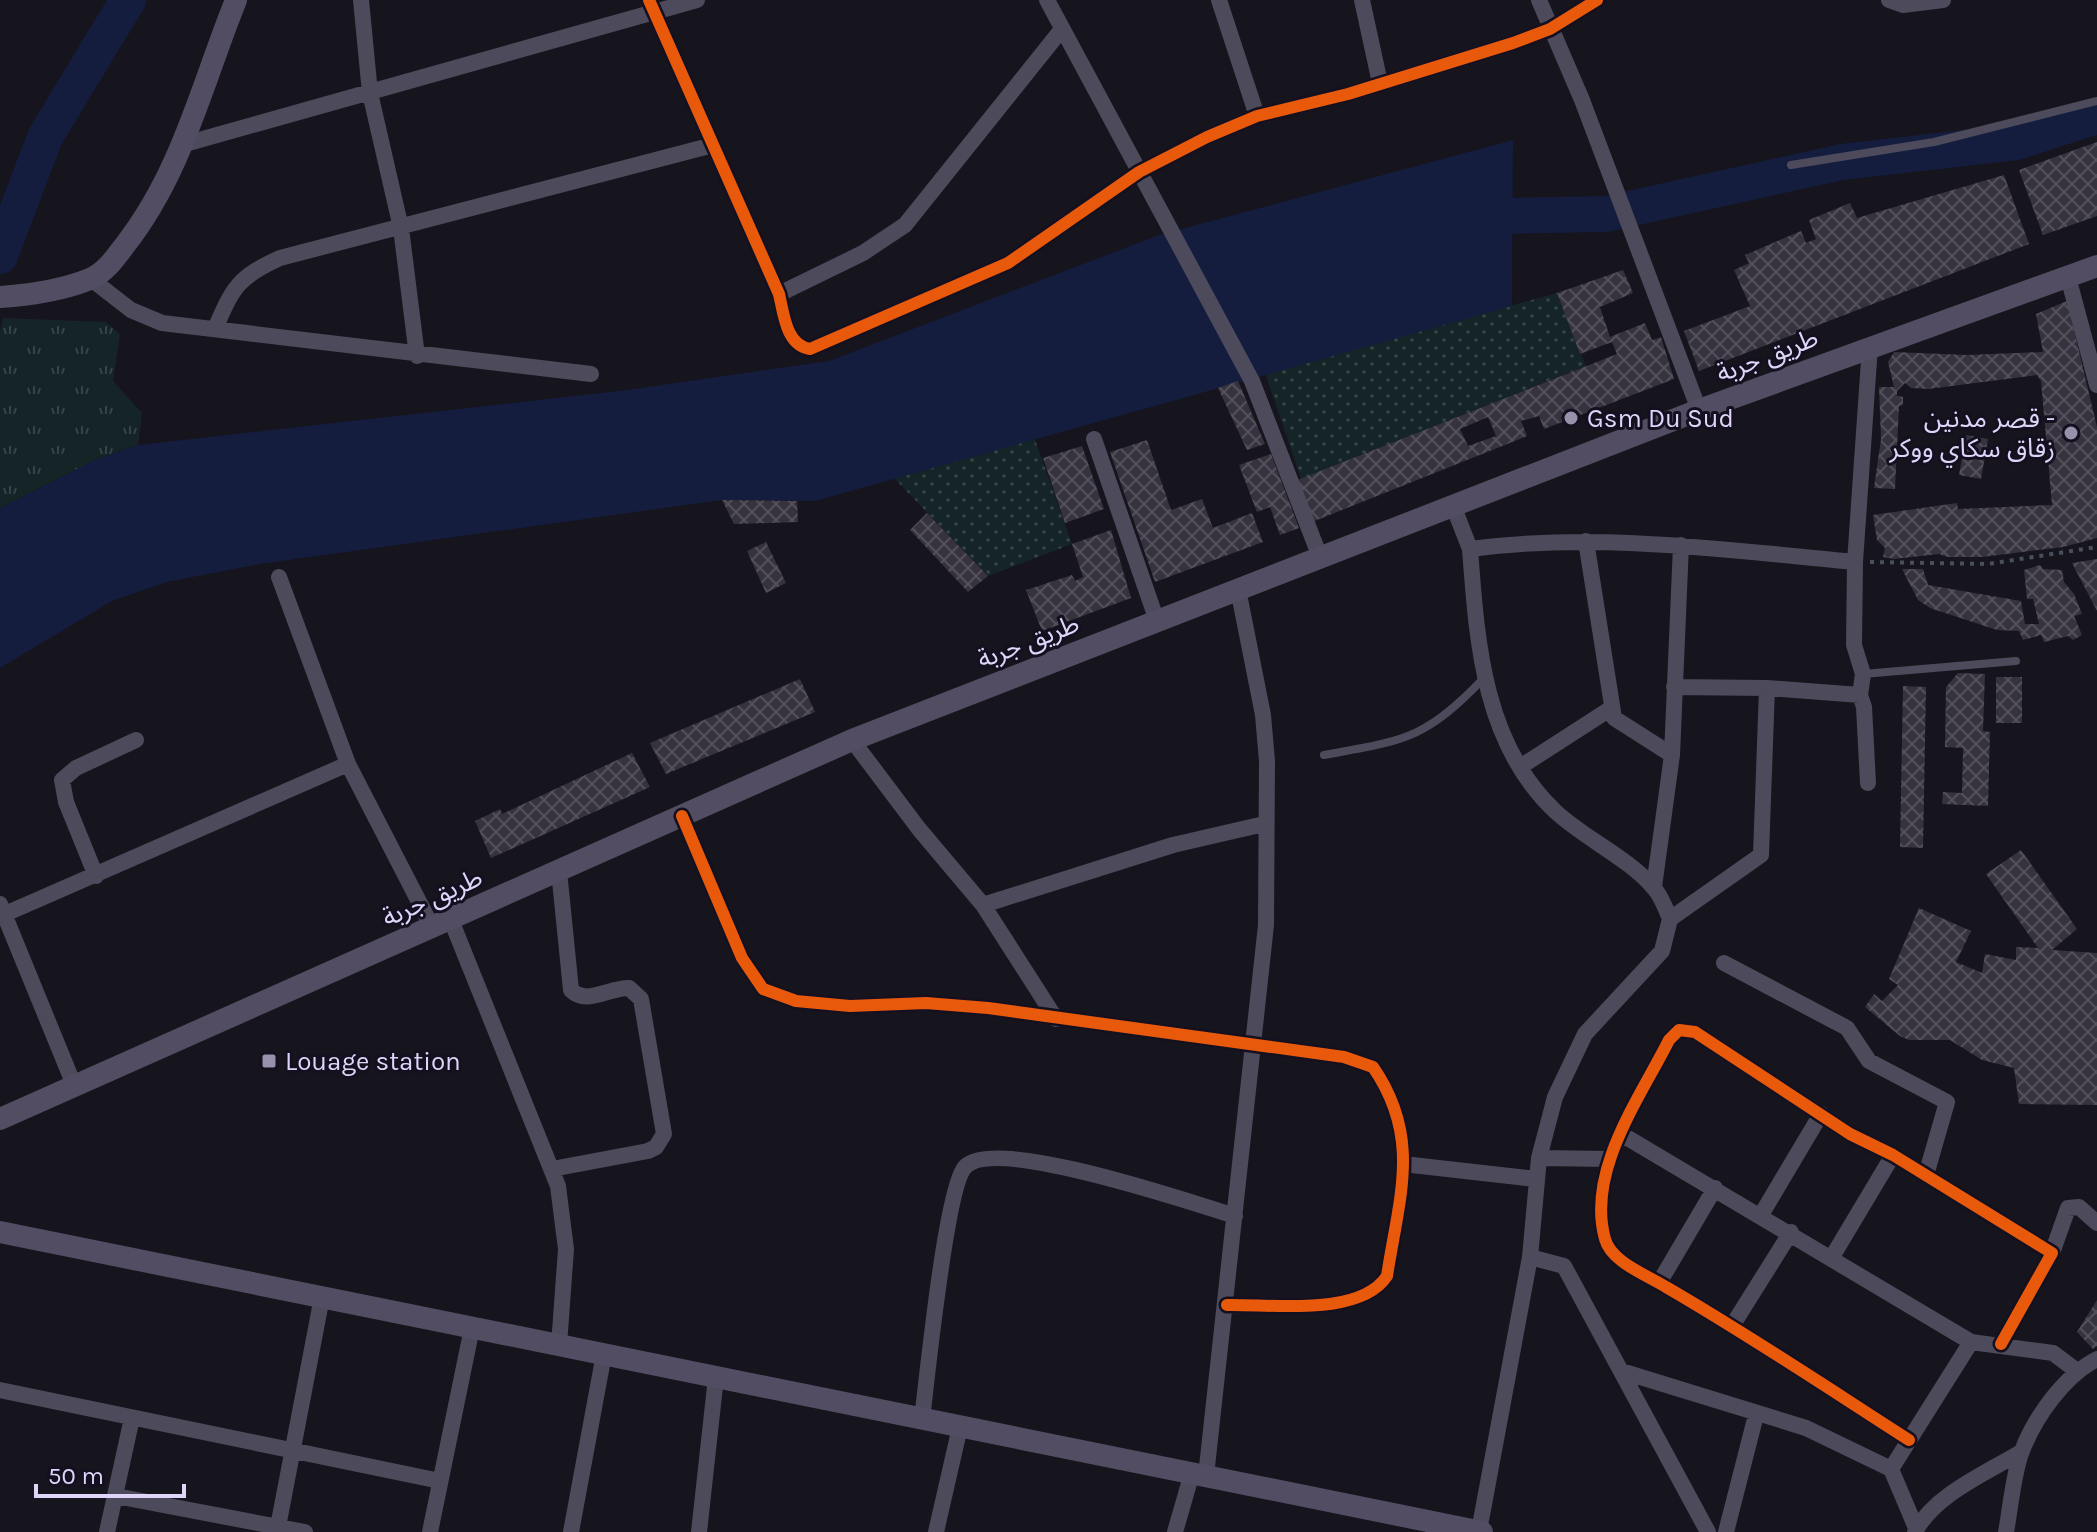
<svg xmlns="http://www.w3.org/2000/svg" width="2097" height="1532" font-family="Karla,'Noto Sans Arabic',sans-serif">
	<style>
		.grass { fill: url(#grass-tufts) }
		.garden { fill: url(#garden-dots) }
		.water { fill: #141d3d }
		.lines { fill: none; stroke-linecap: round; stroke-linejoin: round }
		.river { stroke: #141d3d; stroke-width: 36 }
		.building { fill: url(#building-cross-hatch); fill-rule: evenodd }
		.path { stroke: #49505c; stroke-width: 4; stroke-dasharray: 4 6; stroke-linecap: butt }
		.lane { stroke: #4d4a5c; stroke-width: 8 }
		.street { stroke: #4d4a5c; stroke-width: 16 }
		.secondary { stroke: #524d62; stroke-width: 22 }
		.cycleway-casing { stroke: #151020; stroke-width: 17 }
		.cycleway { stroke: #e8590c; stroke-width: 12 }
		.poi-dot { fill: #9891ac; stroke: #151020; stroke-width: 3 }
		.labels { text-anchor: middle; stroke-width: 6; stroke-linejoin: round; paint-order: stroke }
		.street-label { font-size: 26px; fill: #ded5f9; stroke: #151020 }
		.poi-label { font-size: 26px; fill: #ded5f9; stroke: #151020; text-anchor: start }
	</style>
	<defs>
		<pattern id="grass-tufts" width="24" height="20" patternUnits="userSpaceOnUse" patternTransform="scale(2)"><rect width="24" height="20" fill="#142427"/><path d="M3 7l-1-3M5 7V3M7 7l1-3M15 17l-1-3M17 17v-4M19 17l1-3" fill="none" stroke="#364347"/></pattern>
		<pattern id="garden-dots" width="8" height="8" patternUnits="userSpaceOnUse" patternTransform="scale(2)"><rect width="8" height="8" fill="#142427"/><path d="M2 2h.1M6 6h.1" fill="none" stroke="#364347" stroke-width="1.8" stroke-linecap="round"/></pattern>
		<pattern id="building-cross-hatch" width="8" height="8" patternUnits="userSpaceOnUse" patternTransform="scale(2)"><rect width="8" height="8" fill="#36323e"/><path d="M0 0l8 8M0 8l8-8" fill="none" stroke="#534f5b"/></pattern>
	</defs>
	<rect width="100%" height="100%" fill="#16141c"/>
	<path class="grass" d="M3 318 106 322 120 334 113 381 142 413 138 445 95 460 0 508V331Z"/>
	<path class="garden" d="M1557 293 1586 366 1301 479 1265 373Z
		M1034 437 1072 544 988 576 894 478Z"/>
	<path class="water" d="M1513 140 1512 306 815 501 722 500 260 564 167 582 112 601 0 668V508L95 460 138 445 627 390 829 361 1159 235Z"/>
	<g class="lines">
		<path class="river" d="M1466 224 1502 216 1606 214 1842 162 2017 142 2097 116
			M0 256 45 137 128 0"/>
	</g>
	<path class="building" d="M2097 142V216L2043 235 2019 170Z
		M2004 175 2029 244 1699 371 1684 331 1750 306 1734 270 1749 263 1745 255 1801 231 1806 243 1816 239 1809 220 1850 203 1857 218Z
		M1623 270 1633 293 1600 307 1610 337 1645 323 1652 340 1661 337 1674 379 1544 429 1539 416 1521 421 1527 436 1312 522 1295 481 1617 354 1612 342 1580 354 1557 293ZM1488 417 1496 436 1468 446 1460 429Z
		M2067 301 2097 427V538L2063 547 1982 557H1947L1939 554 1894 559 1883 557 1885 548 1877 540 1873 515 1957 503 1958 509 2052 505 2041 381 2037 375 1928 389 1911 388 1905 383 1897 391V396L1903 397V405L1899 406 1895 489 1874 488 1881 439 1879 387H1894L1888 362 1894 352 1967 355 2043 352 2036 314Z
		M1238 381 1265 444 1247 450 1218 388Z
		M1966 435 1988 439 1981 479 1959 475Z
		M1147 440 1171 510 1202 499 1213 528 1252 513 1263 542 1155 582 1110 452Z
		M1082 446 1104 509 1065 523 1043 458Z
		M1271 454 1299 528 1280 535 1270 507 1257 512 1239 465Z
		M722 500 797 501 798 522 734 524Z
		M927 513 988 576 968 592 910 530Z
		M1111 530 1131 598 1042 631 1026 590 1072 575 1075 581 1083 577 1072 544Z
		M766 542 786 583 766 593 747 551Z
		M2097 559V611L2072 563Z
		M2040 565 2043 569 2062 570 2064 582 2074 594 2082 614 2074 616 2082 635 2073 640 2068 636 2044 642 2041 635 2023 640 2019 631 1997 630 1930 608 1918 600 1902 569H1923L1928 585 2021 601 2025 624H2039L2033 599H2027L2024 570Z
		M1958 673 1985 674 1983 731 1990 732 1988 806 1942 804 1943 792 1962 793 1963 748 1945 747 1946 687Z
		M1996 677H2022V723H1996Z
		M800 679 815 712 666 774 650 743Z
		M1903 686 1926 687 1923 848 1900 847Z
		M632 753 650 787 491 858 475 821 500 809 502 814Z
		M2021 850 2077 929 2052 950 2097 953V1105L2019 1104 2014 1068 1982 1060 1950 1040H1909L1900 1036 1865 1007 1874 994 1882 1001 1898 985 1889 979 1919 908 1971 931 1956 962 1982 973 1985 954 2016 960V947L2038 948 1986 874Z
		M2097 1300V1346L2093 1349 2077 1332Z"/>
	<g class="lines">
		<path class="path" d="M1870 562 1988 564 2097 547"/>
		<path class="lane" d="M1791 165 1934 142 2097 101
			M1863 674 2016 661
			M1324 755C1406 740 1424 740 1484 678"/>
		<path class="street" d="M361 0 370 93 401 228 417 356
			M649 0 779 294C784 315 786 345 810 349L1008 263 1139 172 1207 137 1257 116 1348 94 1513 43 1550 29 1597 0
			M1047 0 1252 381 1320 557
			M1219 0 1257 116
			M1362 0 1380 83
			M1539 0 1582 100 1699 410
			M1889 0 1903 5 1943 0
			M185 144 697 0
			M2068 277 2097 385
			M91 279 131 310 162 323 591 374
			M779 294 863 253 905 225 1062 29
			M215 329C233 287 238 277 280 258L713 145
			M1094 439 1157 621
			M1454 508 1470 549C1599 532 1727 550 1855 562L1870 346
			M1586 541 1614 718 1672 755
			M1470 549C1477 642 1483 744 1556 812 1584 838 1628 858 1653 887 1661 895 1666 909 1670 919L1662 951 1585 1034 1555 1097 1539 1158 1530 1257 1479 1531
			M279 577 348 764 432 927
			M1767 688 1860 695 1863 674 1854 645 1855 562
			M1860 695 1864 707 1868 783
			M852 740 919 829 983 905 1056 1019
			M1520 767 1610 709
			M682 816 742 958 763 989 796 1001 850 1006 926 1003 988 1008 1344 1057 1373 1067C1422 1138 1399 1197 1387 1276 1360 1317 1272 1304 1227 1305
			M96 876 66 802 62 780 76 768 136 740
			M1654 887 1672 755 1681 545
			M0 904 74 1085
			M983 905 1173 845 1264 824
			M5 914 348 764
			M1670 919 1761 855 1767 688 1674 687
			M451 920 558 1186 566 1249 559 1345
			M1724 963 1847 1028 1869 1061 1947 1102 1926 1175
			M1621 1134 1971 1342
			M1539 1158 1610 1159
			M1403 1164 1536 1179
			M552 1169 648 1151 656 1147 664 1134 641 999 629 988C610 987 587 1006 571 990L559 871
			M1761 1215 1821 1114
			M2052 1253 2068 1208 2079 1207 2097 1223
			M1530 1257 1564 1266 1708 1532
			M1832 1257 1893 1155
			M1659 1283 1715 1188
			M1732 1326 1791 1232
			M1621 1371 1806 1428 1891 1469 1916 1528
			M0 1390 440 1481
			M922 1419C927 1379 946 1187 965 1167 995 1135 1192 1203 1235 1216
			M1909 1440C1828 1388 1749 1335 1666 1287 1647 1275 1611 1262 1605 1239 1586 1171 1640 1098 1669 1040L1679 1030 1695 1032 1850 1134 1893 1155 2052 1253 2001 1344
			M1891 1469 1971 1342 2053 1353 2077 1371
			M1206 1476 1266 925 1267 761 1263 715 1238 589
			M116 1496 305 1532
			M107 1532 132 1418
			M277 1532 322 1297
			M430 1532 472 1328
			M571 1532 604 1354
			M699 1532 716 1377
			M936 1532 960 1427
			M1175 1532 1192 1473
			M1726 1532 1756 1415
			M1915 1532C1934 1495 1986 1473 2021 1452
			M2006 1532C2010 1511 2014 1469 2022 1451 2035 1417 2064 1376 2097 1359"/>
		<path class="secondary" d="M0 297C29 295 63 290 90 279 105 273 116 257 125 245 182 172 202 84 236 0
			M0 1119 852 740 1699 410 2097 266
			M0 1232 1482 1532"/>
		<g class="cycleway-casing">
			<path id="cycleway" d="M649 0 779 294C784 315 786 345 810 349L1008 263 1139 172 1207 137 1257 116 1348 94 1513 43 1550 29 1597 0
				M682 816 742 958 763 989 796 1001 850 1006 926 1003 988 1008 1344 1057 1373 1067C1422 1138 1399 1197 1387 1276 1360 1317 1272 1304 1227 1305
				M1909 1440C1828 1388 1749 1335 1666 1287 1647 1275 1611 1262 1605 1239 1586 1171 1640 1098 1669 1040L1679 1030 1695 1032 1850 1134 1893 1155 2052 1253 2001 1344"/>
		</g>
		<use href="#cycleway" class="cycleway"/>
	</g>
	<g class="poi-dot">
		<circle cx="1571" cy="418" r="8"/>
		<circle cx="2071" cy="433" r="8"/>
		<rect x="261" y="1053" width="16" height="16" rx="4"/>
	</g>
	<g class="labels">
		<g class="street-label">
			<text transform="translate(1767 355) rotate(-21)" y="9">طريق جربة</text>
			<text transform="translate(1028 641) rotate(-21)" y="9">طريق جربة</text>
			<text transform="translate(432 897) rotate(-24)" y="9">طريق جربة</text>
		</g>
		<g class="poi-label">
			<text x="1587" y="427">Gsm Du Sud</text>
			<text x="2055" y="427" text-anchor="end">قصر مدنين -<tspan x="2055" dy="30">زقاق سكاي ووكر</tspan></text>
			<text x="285" y="1070">Louage station</text>
		</g>
	</g>
	<path d="M36 1484v12h148v-12" fill="none" stroke="#ded5f9" stroke-width="4"/>
	<text x="48" y="1484" font-size="24" fill="#ded5f9" stroke="#151020" stroke-width="6" paint-order="stroke">50 m</text>
</svg>
